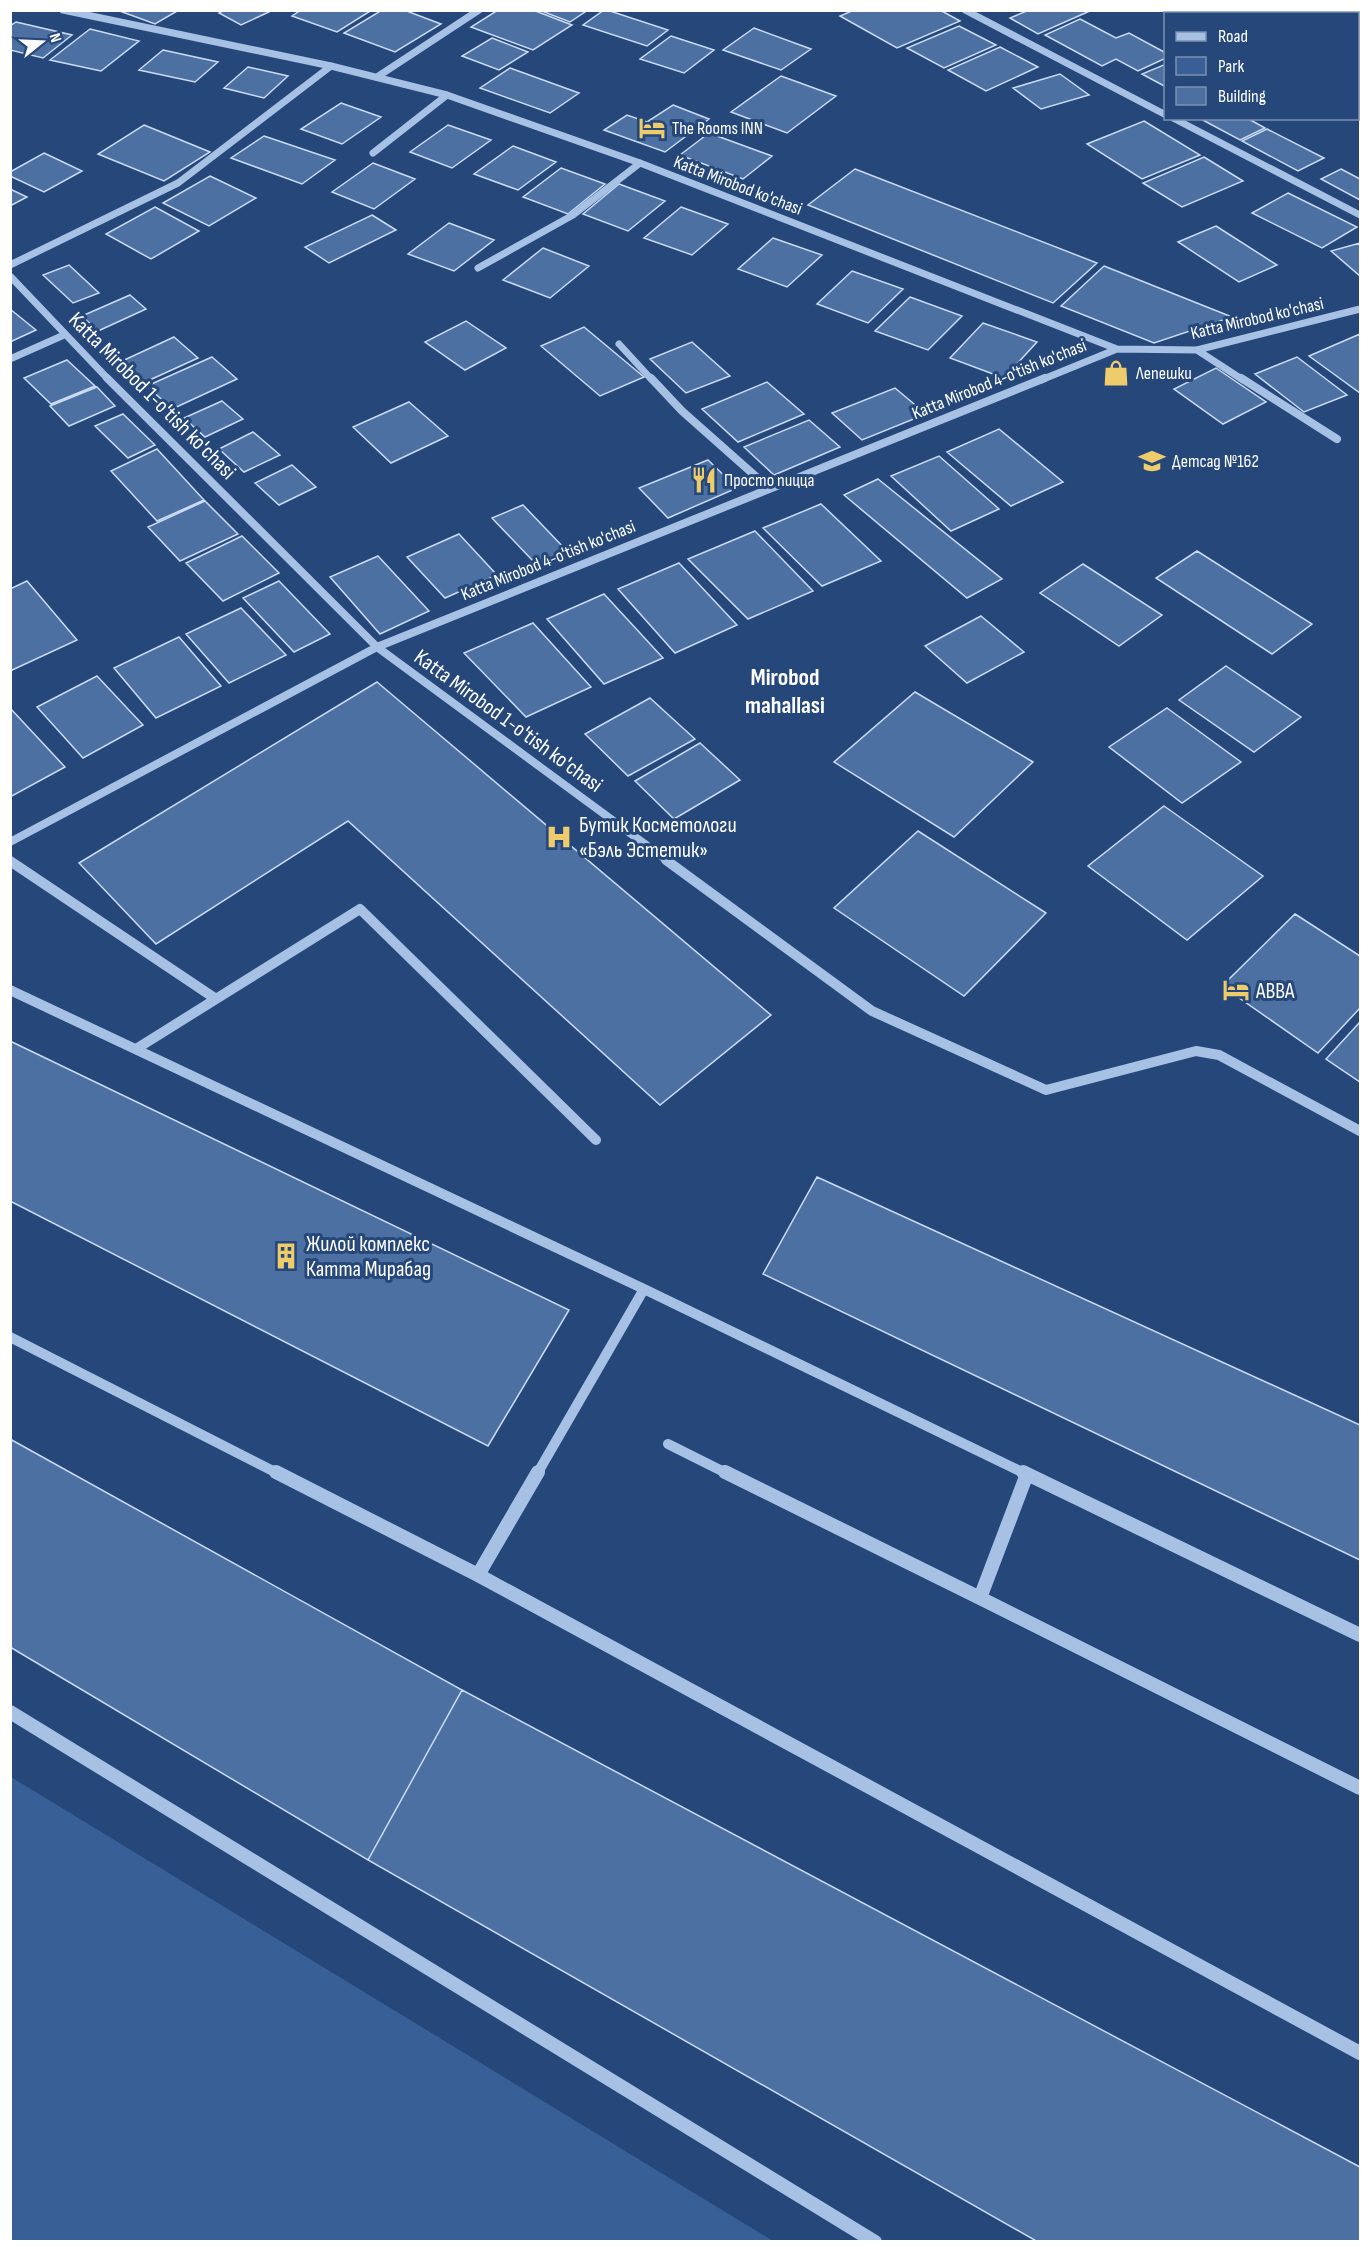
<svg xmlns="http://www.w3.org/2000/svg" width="1371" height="2252" font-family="'Sofia Sans Condensed',sans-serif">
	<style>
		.green { fill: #386097 }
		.building { fill: #4d70a3; stroke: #cadbf3; stroke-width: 1.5 }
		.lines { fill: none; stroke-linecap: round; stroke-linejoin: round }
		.minor-far3 { stroke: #a7c1e4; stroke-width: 7 }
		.minor-far2 { stroke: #a7c1e4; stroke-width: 8 }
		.minor-far1 { stroke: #a7c1e4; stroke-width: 10 }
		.minor { stroke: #a7c1e4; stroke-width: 14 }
		.labels { text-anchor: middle; stroke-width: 6; stroke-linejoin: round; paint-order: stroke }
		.far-poi-label { font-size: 18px; fill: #fff; stroke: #25477a; text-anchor: start }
		.far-street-label { font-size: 18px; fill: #fff; stroke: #25477a }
		.street-label { font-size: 22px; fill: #fff; stroke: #25477a }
		.poi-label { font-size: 22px; fill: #fff; stroke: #25477a; text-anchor: start }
		.neighbourhood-label { font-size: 24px; font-weight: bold; fill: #fff; stroke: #25477a }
	</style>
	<rect width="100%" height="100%" fill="#25477a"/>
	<path class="green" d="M10 1777H11L773 2241H11Z"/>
	<path class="building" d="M117 10H179L155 24Z
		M224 10H273L241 25 219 13Z
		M301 10H372L337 32 292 16Z
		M382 10H404L441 24 395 52 344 33Z
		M498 10H533L572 25 533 50 471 27Z
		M539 10H588L570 22Z
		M604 10H607L668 30 647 46 583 25Z
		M854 10H940L960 21 897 48 840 16Z
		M1029 10H1092L1038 34 1010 18Z
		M1227 10H1256L1262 14H1220Z
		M1080 19 1116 38 1129 33 1166 53V58L1138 71 1116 59 1102 66 1045 35Z
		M16 22 72 35 43 58 10 50V26Z
		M959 26 996 45 944 68 907 48Z
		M754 28 811 49 781 70 723 50Z
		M90 29 139 41 101 71 50 60Z
		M671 36 714 50 684 73 640 59Z
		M492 38 528 52 499 70 462 56Z
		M1000 47 1038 67 986 91 948 70Z
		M163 50 218 62 195 82 139 70Z
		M1166 64V87L1142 74Z
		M248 67 288 76 264 98 224 88Z
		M510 68 579 93 550 113 480 88Z
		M1060 74 1089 95 1041 109 1013 88Z
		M781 76 836 96 787 133 731 112Z
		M341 103 381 117 342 144 301 129Z
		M673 105 709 119 665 152 604 130 627 115 647 122Z
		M1199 118H1247L1265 128 1240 140Z
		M1144 121 1200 155 1142 179 1087 144Z
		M144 125 210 152 164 181 98 154Z
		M448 125 491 140 452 168 410 152Z
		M1267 129 1324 158 1298 171 1242 141Z
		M709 133 772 156 743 179 680 155Z
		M264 136 335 160 302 184 231 158Z
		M513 146 556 162 518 190 474 174Z
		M44 153 82 171 44 192 10 176V172Z
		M1204 157 1243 181 1182 207 1143 183Z
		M373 163 415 179 374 209 332 192Z
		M561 168 605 184 568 214 523 197Z
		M855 169 1097 263 1053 303 808 205Z
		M1341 169 1360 179V200L1321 179Z
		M210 176 256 198 209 226 163 203Z
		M619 184 665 201 628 231 583 214Z
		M10 189 27 197 10 206Z
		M1288 193 1357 227 1322 248 1252 213Z
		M155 207 199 231 151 259 106 234Z
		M681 207 728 224 692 255 644 238Z
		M372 215 396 230 329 263 305 247Z
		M449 223 494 240 454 271 408 254Z
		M1216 226 1277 265 1239 282 1178 242Z
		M773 238 822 255 787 287 738 269Z
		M1360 243V276L1331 251Z
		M543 248 589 266 550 298 503 280Z
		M69 265 99 293 73 303 43 275Z
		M1104 266 1232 317 1154 343 1061 306Z
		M852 271 903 289 868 323 817 304Z
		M130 295 146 309 98 331 82 316Z
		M910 297 962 316 928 350 875 331Z
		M10 309 36 330 10 342Z
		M466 321 506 348 465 370 425 342Z
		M983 323 1037 342 1004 378 950 358Z
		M584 327 644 377 600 396 541 346Z
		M1360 334V393L1309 356Z
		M174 337 198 358 143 383 120 362Z
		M692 342 730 376 686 393 650 359Z
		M212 357 237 379 172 409 147 386Z
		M1297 357 1347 395 1304 412 1255 374Z
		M67 360 95 386 51 404 24 378Z
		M1216 368 1266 402 1223 424 1174 389Z
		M767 382 804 414 738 442 702 409Z
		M97 387 115 406 69 426 50 406Z
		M895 388 926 414 862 440 832 413Z
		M222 401 243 419 205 437 184 418Z
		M409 402 448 436 391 463 353 427Z
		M123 414 155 445 128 458 95 426Z
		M809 420 840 447 774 475 744 447Z
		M999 429 1063 482 1011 506 947 452Z
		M253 432 280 455 244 472 219 449Z
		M157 449 204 500 157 521 111 471Z
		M939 456 999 509 951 531 891 476Z
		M708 460 737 488 668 518 639 488Z
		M292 465 316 487 279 505 255 483Z
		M878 479 1002 579 967 598 844 495Z
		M205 501 238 534 180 561 148 527Z
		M821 504 881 561 822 586 763 528Z
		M523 505 567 551 536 564 492 518Z
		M755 531 813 591 748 619 688 559Z
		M459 534 497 575 445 598 407 557Z
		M242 536 279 573 223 601 186 563Z
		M1197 551 1312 624 1272 654 1156 578Z
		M378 556 429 611 380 634 330 577Z
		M679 563 737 625 675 653 618 589Z
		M1083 564 1162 615 1119 646 1040 593Z
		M27 581 77 640 10 671V589Z
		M279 581 330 634 294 652 243 598Z
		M604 594 663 658 604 684 547 619Z
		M241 608 286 655 229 683 186 634Z
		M981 616 1024 652 967 683 925 646Z
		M533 623 591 687 526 717 464 653Z
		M179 637 221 686 156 718 114 668Z
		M1226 666 1301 717 1254 752 1179 700Z
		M97 676 143 725 83 758 37 707Z
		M377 682 771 1015 660 1105 348 821 156 944 79 863Z
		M915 692 1033 762 954 837 834 762Z
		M650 698 695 739 628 776 585 734Z
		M10 708 65 767 10 797Z
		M1167 708 1241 762 1182 803 1109 747Z
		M700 743 740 780 674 819 635 781Z
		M1164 806 1263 876 1187 940 1088 866Z
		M918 831 1046 913 964 996 834 908Z
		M1295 914 1360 956V1008L1318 1053 1222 986Z
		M1360 1022V1082L1326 1059Z
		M10 1041 569 1310 488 1446 10 1201Z
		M817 1177 1360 1425V1560L763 1274Z
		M10 1439 462 1690 368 1860 10 1647Z
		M462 1690 1360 2167V2242H1038L368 1860Z"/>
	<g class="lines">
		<path class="minor-far3" d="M63 10 331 66 447 95 640 163 1117 349 1197 350 1360 309
			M965 10 1166 115
			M377 77 479 10
			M1173 118 1360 215
			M373 153 447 95
			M10 265 178 183 331 66
			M478 268 573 215 640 163
			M10 276 109 380
			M619 344 652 380
			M1197 350 1243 380
			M10 359 64 335
			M1041 380 1117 349"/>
		<path class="minor-far2" d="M107 378 377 647 668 861
			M651 378 682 411 769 488
			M1241 378 1337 439
			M10 842 377 647 1045 378"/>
		<path class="minor-far1" d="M666 860 872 1011 1046 1090 1196 1051 1219 1055 1360 1131
			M10 861 216 999
			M10 990 644 1289
			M136 1049 360 909 596 1140
			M10 1337 279 1474
			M668 1444 728 1474
			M537 1474 644 1289 1026 1474"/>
		<path class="minor" d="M276 1472 478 1575 1360 2053
			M725 1472 980 1598
			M1023 1472 1360 1635
			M1027 1474 980 1598 1360 1788
			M478 1575 538 1472
			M10 1712 875 2242"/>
	</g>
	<defs>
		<g id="hotel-bare" transform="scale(2.07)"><path d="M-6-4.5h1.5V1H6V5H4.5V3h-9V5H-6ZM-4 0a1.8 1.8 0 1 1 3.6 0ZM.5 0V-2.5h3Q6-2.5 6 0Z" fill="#eecc6c" stroke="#25477a" stroke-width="2.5" paint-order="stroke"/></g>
		<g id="shop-bare" transform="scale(2.07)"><path d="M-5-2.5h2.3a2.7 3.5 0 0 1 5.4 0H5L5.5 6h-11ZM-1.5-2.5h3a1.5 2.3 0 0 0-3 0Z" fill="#eecc6c" stroke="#25477a" stroke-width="2.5" paint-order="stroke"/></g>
		<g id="school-bare" transform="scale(2.07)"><path d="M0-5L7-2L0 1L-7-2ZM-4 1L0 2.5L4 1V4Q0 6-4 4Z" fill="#eecc6c" stroke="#25477a" stroke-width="2.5" paint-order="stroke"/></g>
		<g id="restaurant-bare" transform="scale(2.07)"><path d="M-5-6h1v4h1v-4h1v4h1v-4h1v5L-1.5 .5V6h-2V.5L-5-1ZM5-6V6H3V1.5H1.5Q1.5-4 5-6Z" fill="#eecc6c" stroke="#25477a" stroke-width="2.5" paint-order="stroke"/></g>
		<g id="hospital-bare" transform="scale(2.07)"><path d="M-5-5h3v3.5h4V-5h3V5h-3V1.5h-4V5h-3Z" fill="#eecc6c" stroke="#25477a" stroke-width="2.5" paint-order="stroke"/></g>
		<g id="building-bare" transform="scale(2.07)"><path d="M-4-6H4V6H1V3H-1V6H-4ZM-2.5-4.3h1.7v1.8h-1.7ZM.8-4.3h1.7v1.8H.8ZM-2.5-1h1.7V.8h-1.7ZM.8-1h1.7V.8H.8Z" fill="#eecc6c" stroke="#25477a" stroke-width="2.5" paint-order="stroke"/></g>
	</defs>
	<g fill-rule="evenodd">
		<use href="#hotel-bare" x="652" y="128"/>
		<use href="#shop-bare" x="1116" y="373"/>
		<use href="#school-bare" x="1152" y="461"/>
		<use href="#restaurant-bare" x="704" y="480"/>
		<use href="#hospital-bare" x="559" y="837"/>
		<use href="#hotel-bare" x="1236" y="990"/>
		<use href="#building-bare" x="286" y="1256"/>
	</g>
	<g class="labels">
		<g class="far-poi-label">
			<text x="672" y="134">The Rooms INN</text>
			<text x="1136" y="379">Лепешки</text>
			<text x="1172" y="467">Детсад №162</text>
			<text x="724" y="486">Просто пицца</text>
		</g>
		<g class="far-street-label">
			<text transform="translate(738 185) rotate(21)" y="6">Katta Mirobod ko'chasi</text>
			<text transform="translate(1257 318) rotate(-13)" y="6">Katta Mirobod ko'chasi</text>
			<text transform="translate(999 379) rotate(-22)" y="6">Katta Mirobod 4-o'tish ko'chasi</text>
			<text transform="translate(548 560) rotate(-22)" y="6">Katta Mirobod 4-o'tish ko'chasi</text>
		</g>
		<g class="street-label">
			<text transform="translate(153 395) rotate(45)" y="8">Katta Mirobod 1-o'tish ko'chasi</text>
			<text transform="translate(509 720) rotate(36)" y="8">Katta Mirobod 1-o'tish ko'chasi</text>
		</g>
		<g class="poi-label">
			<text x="579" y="832">Бутик Косметологи<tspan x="579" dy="25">«Бэль Эстетик»</tspan></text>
			<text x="1256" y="998">ABBA</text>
			<text x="306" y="1251">Жилой комплекс<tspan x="306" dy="25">Катта Мирабад</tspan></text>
		</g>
		<g class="neighbourhood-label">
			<text x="785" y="685">Mirobod<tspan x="785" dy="28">mahallasi</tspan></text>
		</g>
	</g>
	<rect width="1371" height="2252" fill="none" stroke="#ffffff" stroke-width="24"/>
	<rect x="1164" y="12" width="195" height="108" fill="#25477a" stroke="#7c91af" stroke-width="1.5"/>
	<rect x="1176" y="32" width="30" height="9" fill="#a7c1e4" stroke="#7c91af" stroke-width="1.5"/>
	<text x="1218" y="42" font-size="18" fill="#ffffff">Road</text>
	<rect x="1176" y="57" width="30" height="18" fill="#386097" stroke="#7c91af" stroke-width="1.5"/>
	<text x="1218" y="72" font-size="18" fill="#ffffff">Park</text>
	<rect x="1176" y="87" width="30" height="18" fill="#4d70a3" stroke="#7c91af" stroke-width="1.5"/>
	<text x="1218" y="102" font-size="18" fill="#ffffff">Building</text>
	<g transform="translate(42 42) rotate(72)" stroke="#25477a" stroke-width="4.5" paint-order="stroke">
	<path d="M0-4.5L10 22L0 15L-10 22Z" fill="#ffffff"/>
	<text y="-9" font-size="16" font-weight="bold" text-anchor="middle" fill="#ffffff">N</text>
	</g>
</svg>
